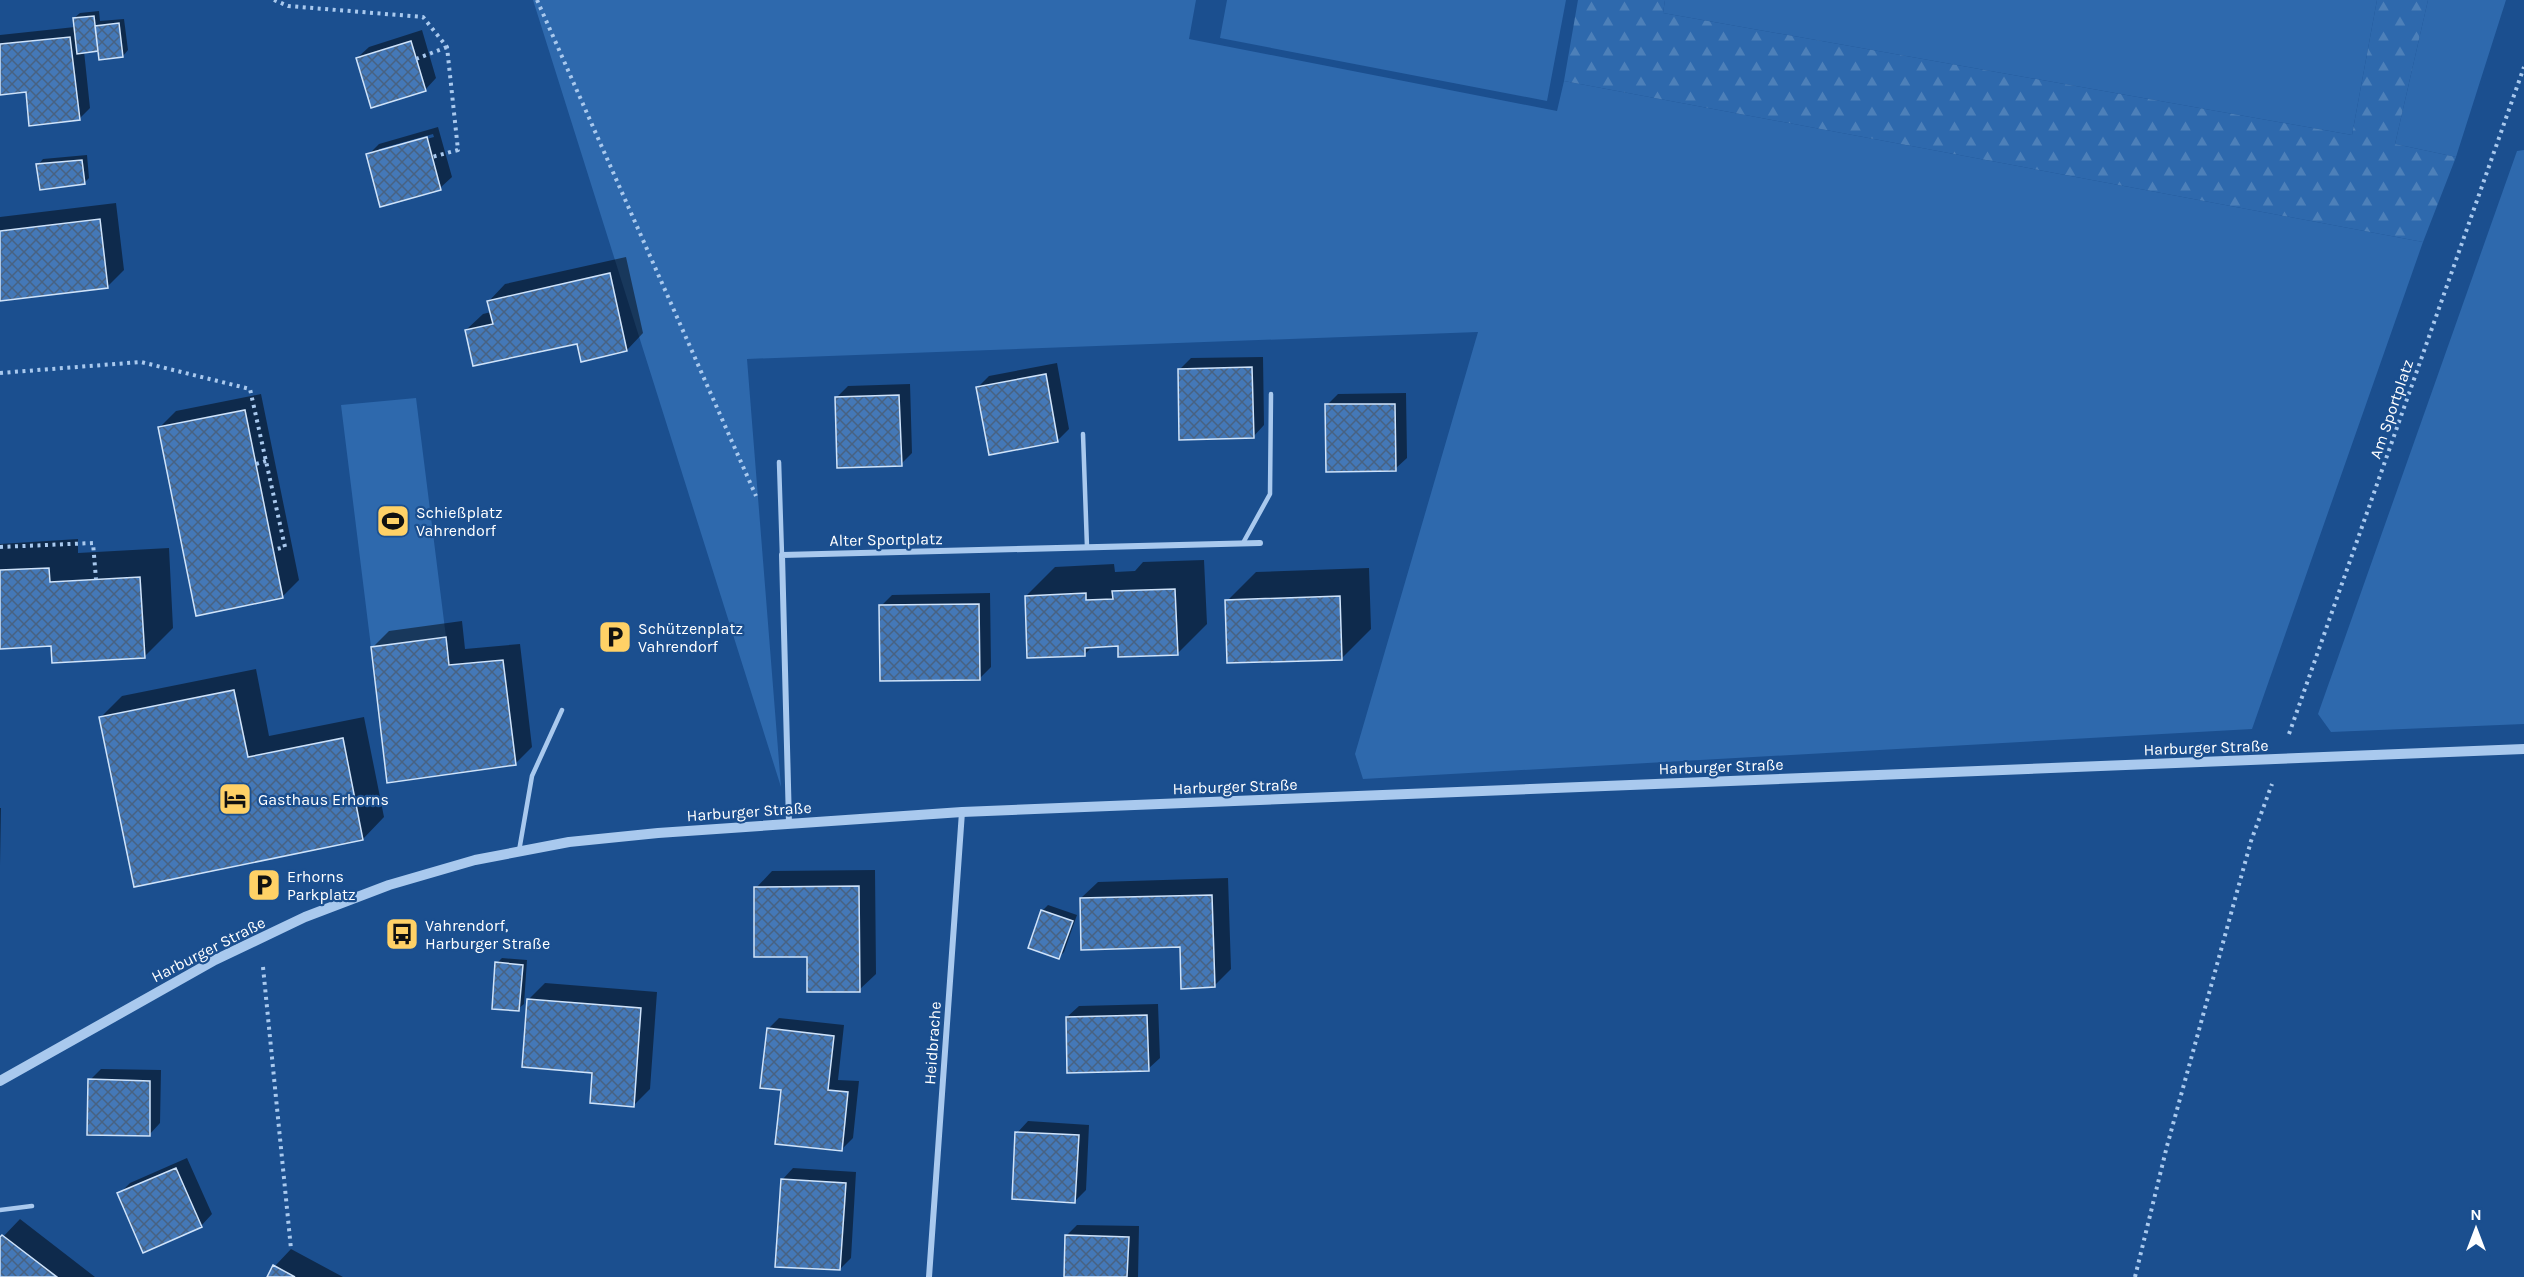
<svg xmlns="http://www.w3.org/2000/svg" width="2524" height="1277" font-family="Karla,sans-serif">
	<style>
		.green { fill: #2e69ad }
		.forest { fill: url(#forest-firs) }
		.shadow { fill: #0007; fill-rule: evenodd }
		.building { fill: url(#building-cross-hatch); stroke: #cfe3fa; stroke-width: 1.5 }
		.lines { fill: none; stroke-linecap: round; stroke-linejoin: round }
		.path { stroke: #a9c9ee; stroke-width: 4; stroke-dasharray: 3 4.5; stroke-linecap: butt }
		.service { stroke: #a9c9ee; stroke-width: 4.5 }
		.minor { stroke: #a9c9ee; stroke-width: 6 }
		.tertiary { stroke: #a9c9ee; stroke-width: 10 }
		.labels { text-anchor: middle; stroke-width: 4.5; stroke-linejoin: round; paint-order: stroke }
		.street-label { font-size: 16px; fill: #fff; stroke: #1b4f8f }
		.poi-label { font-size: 16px; fill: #fff; stroke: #1b4f8f; text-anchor: start }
	</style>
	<defs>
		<pattern id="forest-firs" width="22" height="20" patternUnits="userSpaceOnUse" patternTransform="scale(1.5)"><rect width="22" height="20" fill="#2e69ad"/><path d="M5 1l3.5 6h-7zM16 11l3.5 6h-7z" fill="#4d80b9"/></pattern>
		<pattern id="building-cross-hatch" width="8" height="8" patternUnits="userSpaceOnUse" patternTransform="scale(1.5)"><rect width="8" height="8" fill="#4478b7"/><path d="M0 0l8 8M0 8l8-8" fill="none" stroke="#486282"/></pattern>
	</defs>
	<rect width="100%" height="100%" fill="#1b4f8f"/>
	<path class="green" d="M533 0H1196L1189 39 1557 111 1564 81 2423 242 2252 729 1363 779 1355 754 1478 332 747 359 781 787Z
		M1227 0H1566L1547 101 1220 38Z
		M1665 0H2377L2352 135 1663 13Z
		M2428 0H2506L2456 157 2395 144Z
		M2524 150V724L2331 732 2318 714 2517 151Z
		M416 398 446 637 371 647 341 405Z"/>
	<path class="forest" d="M1578 0H1665L1663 13 2352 135 2377 0H2428L2395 144 2456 157 2423 242 1564 81Z"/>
	<path class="shadow" d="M99 11 100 21 124 19 128 50 123 56 99 50 84 51 90 108 79 119 27 90 0 93V35L75 27 74 18 80 13Z
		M422 30 436 78 425 90 357 58 369 47Z
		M438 127 452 177 440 188 368 155 379 144ZM433 134 434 137 379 152V149Z
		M87 155 89 178 84 183 38 165 43 159Z
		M116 203 124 270 107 287 0 300V217Z
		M626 257 643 333 627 350 578 342 466 330 483 314 491 312 489 301 505 284Z
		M1263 357 1264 425 1253 437 1179 370 1191 358Z
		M1057 363 1069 429 1058 440 990 453 978 387 989 376Z
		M910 384 912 453 901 464 836 398 848 386Z
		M1406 393 1407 458 1395 469 1327 405 1338 394Z
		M261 394 299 580 282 597 159 428 176 411Z
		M78 539V553L169 548 173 628 144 657 53 645 0 648V544Z
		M1204 560 1207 624 1178 653 1119 645 1093 646 1085 654 1026 596 1055 567 1114 564 1115 572 1135 571 1143 562Z
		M1369 568 1371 629 1342 658 1227 601 1256 572Z
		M990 593 991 667 980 678 881 606 892 595Z
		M462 621 465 649 520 644 532 747 515 764 372 648 389 631Z
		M256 669 269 736 364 717 384 817 363 839 101 717 122 696Z
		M0 808H1L0 865Z
		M875 870 876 974 859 990 808 955 756 888 772 871Z
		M1228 878 1231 969 1214 986 1182 946 1081 898 1098 882Z
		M1048 905 1077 915 1064 952 1059 957 1030 947 1043 910Z
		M502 958 527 960 524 1004 518 1009 497 963Z
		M545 983 657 992 650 1089 633 1106 594 1072 528 1000Z
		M1158 1004 1160 1058 1148 1069 1067 1017 1079 1006Z
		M779 1018 844 1025 838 1080 859 1081 853 1138 842 1149 782 1089 768 1029Z
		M101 1069 161 1070 160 1123 149 1135 90 1080Z
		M1028 1121 1089 1125 1086 1190 1075 1201 1017 1133Z
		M187 1158 212 1214 201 1226 119 1194 130 1183Z
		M793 1168 856 1172 851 1258 840 1269 782 1180Z
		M20 1219 95 1277H0V1240Z
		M1077 1225 1139 1226 1138 1277H1065L1066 1236Z
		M291 1249 343 1277H269L275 1266Z"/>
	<path class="building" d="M94 16 98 51 77 54 73 18Z
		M119 23 123 57 99 60 95 26Z
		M70 37 80 120 29 126 26 92 0 95V44Z
		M411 41 426 91 371 108 356 58Z
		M427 137 441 190 380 207 366 154Z
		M82 160 85 184 40 190 36 164Z
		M100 219 108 288 0 301V231Z
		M610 273 627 351 581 362 577 344 473 366 465 330 493 324 487 301Z
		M1252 367 1254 438 1179 440 1178 369Z
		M1046 374 1058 442 989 455 976 387Z
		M899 395 902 466 837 468 835 397Z
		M1325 404H1395L1396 471 1326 472Z
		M245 410 283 598 196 616 158 427Z
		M49 568 50 582 140 577 145 658 52 663 51 646 0 649V570Z
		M1175 589 1178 655 1118 657V646L1085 648V656L1027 658 1025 596 1086 593V600L1113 599 1112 591Z
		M1340 596 1342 660 1227 663 1225 600Z
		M979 604 980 680 880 681 879 605Z
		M446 637 449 665 503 660 516 765 387 783 371 647Z
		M234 690 248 757 343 738 363 840 134 887 99 717Z
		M859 886 860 992H807V957H754V887Z
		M1212 895 1215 987 1181 989 1180 947 1081 950 1080 898Z
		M1041 910 1073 921 1059 959 1028 948Z
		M495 962 523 965 519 1011 492 1009Z
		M527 999 641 1008 634 1107 590 1103 592 1073 522 1067Z
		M1147 1015 1149 1071 1067 1073 1066 1017Z
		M767 1028 834 1036 828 1090 848 1092 842 1151 775 1144 781 1090 760 1088Z
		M88 1079 150 1081V1136L87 1135Z
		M1015 1132 1079 1135 1075 1203 1012 1199Z
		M176 1168 202 1227 143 1253 117 1193Z
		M781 1179 846 1183 840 1270 775 1267Z
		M2 1235 57 1277H0V1237Z
		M1065 1235 1129 1237 1127 1277H1064Z
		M273 1265 295 1277H267Z"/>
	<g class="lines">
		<path class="path" d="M274 0 288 6 423 17 447 47 458 150 432 157
			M537 0 756 496
			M416 59 447 47
			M0 373 141 362 250 389 285 547 273 550
			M256 464 266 461
			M0 547 93 543 96 579
			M2289 734 2524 67
			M263 967 291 1249
			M2135 1277 2167 1146 2251 841 2272 784"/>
		<path class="service" d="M1083 434 1087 547
			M779 462 782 555
			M1243 543 1270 494 1271 394
			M519 851 532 776 562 710
			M0 1210 32 1206"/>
		<path class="minor" d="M789 823 782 555 1260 543
			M929 1277 962 812"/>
		<path class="tertiary" d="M0 1081 215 960 305 917 389 885 475 860 569 842 658 833 962 812 2524 749"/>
	</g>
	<defs>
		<g id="stadium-square" transform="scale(1.725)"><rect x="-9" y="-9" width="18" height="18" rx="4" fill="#ffd166" stroke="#1b4f8f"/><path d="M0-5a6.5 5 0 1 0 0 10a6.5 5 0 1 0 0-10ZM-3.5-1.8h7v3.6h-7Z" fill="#111"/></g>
		<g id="parking-square" transform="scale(1.725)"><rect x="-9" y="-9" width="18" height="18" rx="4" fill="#ffd166" stroke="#1b4f8f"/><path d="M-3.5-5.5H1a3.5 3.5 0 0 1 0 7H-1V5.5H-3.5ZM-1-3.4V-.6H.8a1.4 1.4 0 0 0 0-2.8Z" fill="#111"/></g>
		<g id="hotel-square" transform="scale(1.725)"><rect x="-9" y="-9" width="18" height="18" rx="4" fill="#ffd166" stroke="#1b4f8f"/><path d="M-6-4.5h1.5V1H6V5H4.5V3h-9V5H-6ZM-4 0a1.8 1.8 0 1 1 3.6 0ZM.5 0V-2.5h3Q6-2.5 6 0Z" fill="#111"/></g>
		<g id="bus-square" transform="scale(1.725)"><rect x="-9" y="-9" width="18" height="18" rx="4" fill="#ffd166" stroke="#1b4f8f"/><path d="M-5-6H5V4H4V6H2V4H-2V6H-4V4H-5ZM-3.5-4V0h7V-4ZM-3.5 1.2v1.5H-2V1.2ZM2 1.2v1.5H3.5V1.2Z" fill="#111"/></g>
	</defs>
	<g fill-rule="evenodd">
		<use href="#stadium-square" x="393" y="521"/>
		<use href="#parking-square" x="615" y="637"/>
		<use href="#hotel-square" x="235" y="799"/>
		<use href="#parking-square" x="264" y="885"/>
		<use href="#bus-square" x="402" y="934"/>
	</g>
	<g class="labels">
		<g class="street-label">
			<text transform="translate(2391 409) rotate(-71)" y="6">Am Sportplatz</text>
			<text transform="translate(886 539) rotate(-1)" y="6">Alter Sportplatz</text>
			<text transform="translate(2206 747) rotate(-2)" y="6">Harburger Straße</text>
			<text transform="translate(1721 766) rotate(-2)" y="6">Harburger Straße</text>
			<text transform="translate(1235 786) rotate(-2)" y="6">Harburger Straße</text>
			<text transform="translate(749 811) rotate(-4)" y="6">Harburger Straße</text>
			<text transform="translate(208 949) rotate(-27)" y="6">Harburger Straße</text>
			<text transform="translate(932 1043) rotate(-86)" y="6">Heidbrache</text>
		</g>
		<g class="poi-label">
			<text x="416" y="518">Schießplatz<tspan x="416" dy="18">Vahrendorf</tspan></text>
			<text x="638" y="634">Schützenplatz<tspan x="638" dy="18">Vahrendorf</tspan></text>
			<text x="258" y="805">Gasthaus Erhorns</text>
			<text x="287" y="882">Erhorns<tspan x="287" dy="18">Parkplatz</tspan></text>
			<text x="425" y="931">Vahrendorf,<tspan x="425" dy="18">Harburger Straße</tspan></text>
		</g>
	</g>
	<g transform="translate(2476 1229)" stroke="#1b4f8f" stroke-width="4.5" paint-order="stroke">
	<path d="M0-4.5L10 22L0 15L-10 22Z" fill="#ffffff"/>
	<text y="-9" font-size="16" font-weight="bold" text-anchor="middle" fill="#ffffff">N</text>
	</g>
</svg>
